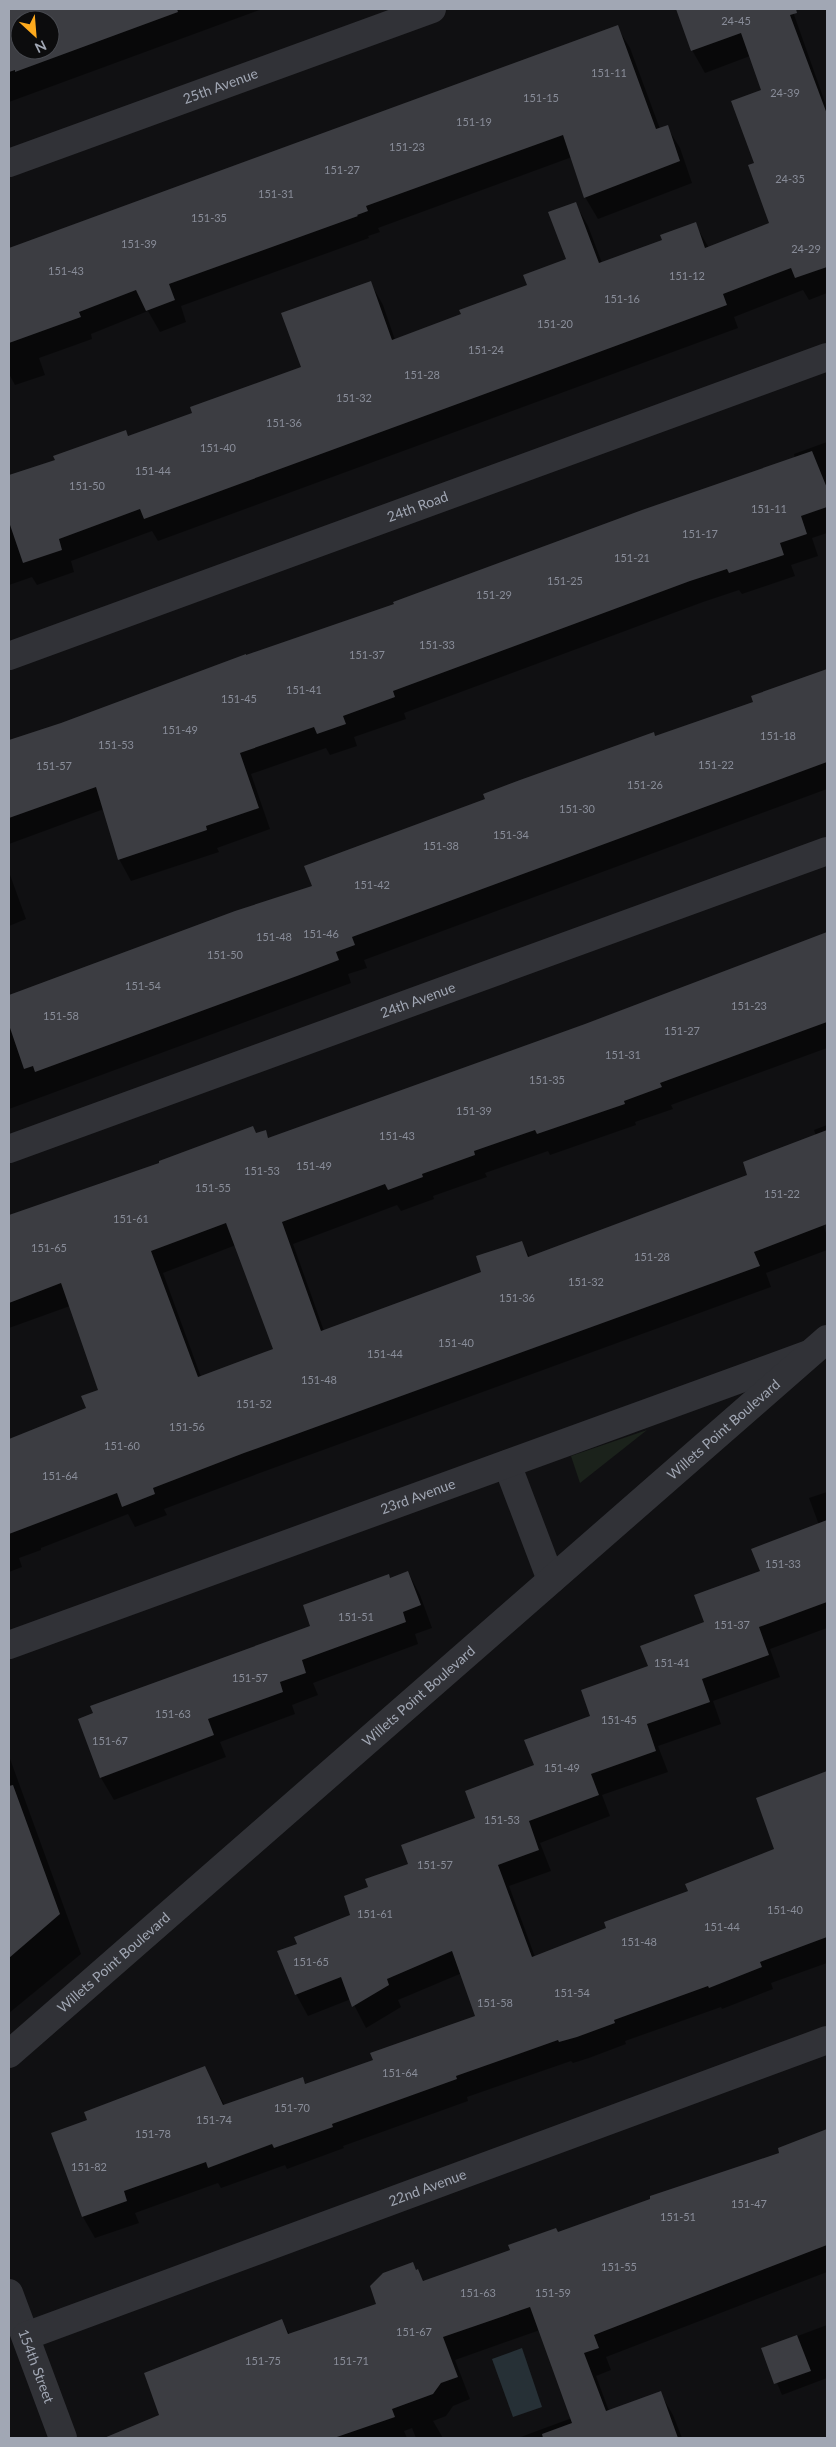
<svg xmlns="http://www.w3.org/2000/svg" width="836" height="2447" font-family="Lato,sans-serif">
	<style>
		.green { fill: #1b221b }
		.water { fill: #263036 }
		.shadow { fill: #0007; fill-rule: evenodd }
		.building { fill: #3c3d42; fill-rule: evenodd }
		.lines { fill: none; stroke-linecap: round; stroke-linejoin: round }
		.minor { stroke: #313237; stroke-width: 28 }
		.tertiary { stroke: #313237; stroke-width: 28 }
		.labels { text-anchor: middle; stroke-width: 4.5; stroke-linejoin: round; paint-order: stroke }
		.number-label { font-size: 11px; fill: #888c98 }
		.street-label { font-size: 14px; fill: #a1a7b4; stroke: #0c0c0d }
	</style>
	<rect width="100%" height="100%" fill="#101012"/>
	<path class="green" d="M647 1430 580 1483 571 1456Z"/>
	<path class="water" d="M522 2348 542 2407 513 2417 492 2359Z"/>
	<path class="shadow" d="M9 9H262L9 102ZM20 20H50V50H20Z
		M678 9H792L827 108V293L809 300 803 290 734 317 738 328 158 541 152 531 71 561 74 572 37 585 32 577 9 585V476L57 461 126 431 129 437 194 413 302 368 370 282 383 305 395 340 462 315 529 286 567 259 575 203 588 226 602 263 663 241 695 224 709 248 771 224 756 164 762 91 750 56 705 73 692 50Z
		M617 27 630 48 660 129 667 127 680 148 692 183 598 219 585 197 572 157 378 228 380 232 368 236 369 238 181 306 186 322 160 332 148 311 91 334 92 339 39 358 45 375 15 385 9 374V264Z
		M827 442V533L812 538 818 556 791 565 795 576 742 594 739 590 703 602 404 713 406 719 354 737 357 746 330 755 326 748 251 774 270 829 217 848 219 852 131 881 119 859 104 809 9 844V743L396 604 795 458 794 454Z
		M827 670V789L364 960 367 968 348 974 351 983 9 1109V997L313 887 487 800 755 703 752 697Z
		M9 872 26 919 9 926Z
		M825 934 827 938V1048L671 1105 673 1109 635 1122 636 1125 550 1155 548 1151 485 1173 487 1177 433 1196 434 1199 401 1211 397 1205 293 1244 324 1331 483 1273 521 1242 530 1257 749 1175 816 1136 814 1130 827 1125V1219L822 1221 827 1236V1250L766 1273 771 1287 257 1474 164 1509 167 1515 135 1527 128 1514 41 1548V1550L19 1558 22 1567 9 1572V1457L32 1448 87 1409 99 1391 70 1306 9 1328V1217L101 1183 265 1131 269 1139 586 1025ZM236 1245 275 1349 201 1377 163 1273Z
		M827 1492V1628L770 1649 780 1677 713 1701 721 1724 658 1746 668 1772 602 1795 610 1816 540 1843 551 1871 509 1886 535 1957 607 1929 775 1850 758 1798 827 1772V1963L771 1983 773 1989 722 2009 721 2007 625 2041 626 2044 589 2058 573 2063 571 2061 467 2097 468 2101 343 2146 344 2148 287 2169 285 2165 221 2188 218 2183 135 2213 139 2223 95 2238 83 2217 53 2134 88 2121 204 2068 225 2106 302 2079 306 2085 374 2061 477 2017 462 1973 398 2000 401 2007 366 2028 351 1999 308 2016 296 1994 298 1945 352 1916 369 1888 410 1864 476 1819 592 1716 706 1623 819 1525 809 1498Z
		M408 1572 420 1595 432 1628 415 1634 418 1644 313 1683 318 1695 292 1705 295 1714 220 1742 226 1757 114 1800 101 1778 79 1720 312 1627 390 1579Z
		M9 1756 81 1954 9 2013Z
		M827 2130V2272L606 2357 611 2370 596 2376 609 2411 660 2393 673 2415 682 2438H518L572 2418 540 2330 455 2360 470 2399 453 2406 446 2416 433 2421 443 2438H416L412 2428 404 2431 407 2438H169L145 2374 282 2321 290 2335 378 2305 418 2270 424 2282 781 2154 779 2149Z
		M827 2325V2378L782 2395 763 2349Z"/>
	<path class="building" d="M9 9H177L178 12 15 72V70L9 72ZM20 20H50V50H20Z
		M676 9H796L797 13 790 15 827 114V267L795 278 791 268 723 294 727 305 144 519 140 509 59 539 62 550 23 563 9 522V475L55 460 53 456 126 430 128 436 192 413 190 407 301 367 281 313 371 281 392 340 461 314 459 310 527 285 523 275 566 259 548 212 576 202 599 263 662 240 660 235 696 222 705 248 769 223 748 165 754 163 731 101 761 90 741 33 691 51Z
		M618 25 656 129 668 125 680 161 584 198 563 135 366 206 368 211 357 215 358 216 169 284 175 300 146 311 136 290 79 312 81 317 9 343V248Z
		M812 451 827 488V507L801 516 807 534 780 543 784 555 729 573 727 569 690 581 393 691 395 697 343 716 346 724 317 734 314 727 240 753 259 808 206 826 207 830 118 860 96 787 9 818V740L61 723 246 654V655L394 604 393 602 642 510Z
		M827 669V762L352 937 355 945 336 952 339 960 297 976 35 1072 33 1066 24 1069 9 1025V995L235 911 312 886 304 866 485 799 483 794 520 780 654 732 655 736 753 702 751 696Z
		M827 932V1022L660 1083 662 1087 624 1101 625 1104 537 1134 535 1130 474 1151 475 1155 422 1174 423 1177 388 1190 385 1184 282 1222 321 1331 481 1272 476 1256 522 1241 528 1257 747 1175 743 1162 827 1130V1224L754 1252 760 1266 244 1453 153 1488 155 1494 122 1507 117 1493 9 1534V1439L86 1408 81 1396 98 1390 61 1283 9 1303V1215L159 1163V1161L253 1126 256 1133 266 1130 268 1138 585 1024ZM226 1223 273 1349 198 1377 151 1251Z
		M827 1520V1602L759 1627 769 1655 702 1679 710 1702 647 1724 656 1751 591 1774 599 1795 529 1821 539 1850 498 1865 532 1957 606 1928 604 1922 688 1891 685 1884 774 1849 756 1798 827 1771V1937L760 1962 762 1967 709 1988 708 1986 614 2020 615 2023 577 2037 559 2042 558 2040 456 2076 457 2079 332 2124 333 2127 274 2148 272 2144 208 2168 206 2162 124 2191 127 2201 82 2217 51 2133 87 2120 84 2112 205 2066 223 2105 303 2077 305 2084 373 2060 370 2053 475 2016 452 1951 387 1979 389 1985 352 2007 341 1977 295 1995 277 1951 297 1944 294 1937 350 1915 344 1896 368 1887 365 1879 408 1864 401 1845 475 1818 465 1791 534 1765 524 1740 590 1716 581 1690 648 1666 640 1646 704 1622 694 1595 760 1571 751 1549Z
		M408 1571 421 1605 403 1612 406 1622 302 1660 306 1673 280 1682 283 1692 208 1719 214 1735 100 1778 78 1719 93 1713 90 1706 310 1626 303 1605 389 1574 390 1578Z
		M13 1785 60 1914 9 1958V1786Z
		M827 2129V2245L594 2335 599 2348 584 2353 606 2411 661 2391 678 2438H543L542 2434 572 2423 530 2307 443 2337 458 2377 441 2383 433 2394 392 2409 395 2417 334 2438H104L159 2415 144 2373 282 2319 288 2334 376 2304 370 2286 383 2273 413 2262 416 2270 418 2269 423 2281 510 2250 508 2245 556 2228 558 2232 650 2199V2196L779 2153 778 2148Z
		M797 2335 811 2371 774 2384 761 2348Z"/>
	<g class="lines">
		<g class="minor">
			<path id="s1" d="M9 163 432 9"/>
			<path id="s2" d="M9 656 827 357"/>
			<path id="s3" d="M9 1149 827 851"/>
			<path d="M507 1464 551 1580"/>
			<path id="s4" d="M9 1645 809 1354"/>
			<path id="s5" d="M9 2293 63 2438"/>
			<path id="s6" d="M26 2336 827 2040"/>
		</g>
		<path class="tertiary" id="s7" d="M9 2054 827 1339"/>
	</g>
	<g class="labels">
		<g class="number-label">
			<text x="736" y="25">24-45</text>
			<text x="609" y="77">151-11</text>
			<text x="785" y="97">24-39</text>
			<text x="541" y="102">151-15</text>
			<text x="474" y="126">151-19</text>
			<text x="407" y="151">151-23</text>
			<text x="342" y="174">151-27</text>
			<text x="790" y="183">24-35</text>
			<text x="276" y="198">151-31</text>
			<text x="209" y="222">151-35</text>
			<text x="139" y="248">151-39</text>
			<text x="806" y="253">24-29</text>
			<text x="66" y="275">151-43</text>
			<text x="687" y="280">151-12</text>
			<text x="622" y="303">151-16</text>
			<text x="555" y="328">151-20</text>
			<text x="486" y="354">151-24</text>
			<text x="422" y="379">151-28</text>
			<text x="354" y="402">151-32</text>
			<text x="284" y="427">151-36</text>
			<text x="218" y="452">151-40</text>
			<text x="153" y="475">151-44</text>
			<text x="87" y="490">151-50</text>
			<text x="769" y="513">151-11</text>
			<text x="700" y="538">151-17</text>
			<text x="632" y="562">151-21</text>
			<text x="565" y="585">151-25</text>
			<text x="494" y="599">151-29</text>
			<text x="437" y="649">151-33</text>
			<text x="367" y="659">151-37</text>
			<text x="304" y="694">151-41</text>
			<text x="239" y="703">151-45</text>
			<text x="180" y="734">151-49</text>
			<text x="778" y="740">151-18</text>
			<text x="116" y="749">151-53</text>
			<text x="716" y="769">151-22</text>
			<text x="54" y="770">151-57</text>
			<text x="645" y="789">151-26</text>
			<text x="577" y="813">151-30</text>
			<text x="511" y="839">151-34</text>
			<text x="441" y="850">151-38</text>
			<text x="372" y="889">151-42</text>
			<text x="321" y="938">151-46</text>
			<text x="274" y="941">151-48</text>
			<text x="225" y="959">151-50</text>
			<text x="143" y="990">151-54</text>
			<text x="749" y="1010">151-23</text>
			<text x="61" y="1020">151-58</text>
			<text x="682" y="1035">151-27</text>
			<text x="623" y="1059">151-31</text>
			<text x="547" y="1084">151-35</text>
			<text x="474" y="1115">151-39</text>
			<text x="397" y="1140">151-43</text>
			<text x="314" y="1170">151-49</text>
			<text x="262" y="1175">151-53</text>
			<text x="213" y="1192">151-55</text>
			<text x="782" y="1198">151-22</text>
			<text x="131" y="1223">151-61</text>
			<text x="49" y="1252">151-65</text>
			<text x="652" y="1261">151-28</text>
			<text x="586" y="1286">151-32</text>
			<text x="517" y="1302">151-36</text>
			<text x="456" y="1347">151-40</text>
			<text x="385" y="1358">151-44</text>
			<text x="319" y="1384">151-48</text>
			<text x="254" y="1408">151-52</text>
			<text x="187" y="1431">151-56</text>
			<text x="122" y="1450">151-60</text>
			<text x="60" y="1480">151-64</text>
			<text x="783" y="1568">151-33</text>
			<text x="356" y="1621">151-51</text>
			<text x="732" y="1629">151-37</text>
			<text x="672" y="1667">151-41</text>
			<text x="250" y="1682">151-57</text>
			<text x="173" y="1718">151-63</text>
			<text x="619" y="1724">151-45</text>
			<text x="110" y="1745">151-67</text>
			<text x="562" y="1772">151-49</text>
			<text x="502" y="1824">151-53</text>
			<text x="435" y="1869">151-57</text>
			<text x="785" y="1914">151-40</text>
			<text x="375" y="1918">151-61</text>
			<text x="722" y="1931">151-44</text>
			<text x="639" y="1946">151-48</text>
			<text x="311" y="1966">151-65</text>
			<text x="572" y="1997">151-54</text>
			<text x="495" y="2007">151-58</text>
			<text x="400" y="2077">151-64</text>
			<text x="292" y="2112">151-70</text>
			<text x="214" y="2124">151-74</text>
			<text x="153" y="2138">151-78</text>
			<text x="89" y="2171">151-82</text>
			<text x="749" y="2208">151-47</text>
			<text x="678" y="2221">151-51</text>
			<text x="619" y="2271">151-55</text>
			<text x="478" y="2297">151-63</text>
			<text x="553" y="2297">151-59</text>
			<text x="414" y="2336">151-67</text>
			<text x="263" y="2365">151-75</text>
			<text x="351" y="2365">151-71</text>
		</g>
		<g class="street-label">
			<text dy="5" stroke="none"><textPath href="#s1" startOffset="225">25th Avenue</textPath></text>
			<text dy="5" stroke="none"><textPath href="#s2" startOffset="435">24th Road</textPath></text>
			<text dy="5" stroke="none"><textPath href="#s3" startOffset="435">24th Avenue</textPath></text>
			<text dy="5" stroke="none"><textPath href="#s7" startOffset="949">Willets Point Boulevard</textPath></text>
			<text dy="5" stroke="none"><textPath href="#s4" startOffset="435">23rd Avenue</textPath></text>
			<text dy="5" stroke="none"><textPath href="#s7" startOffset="544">Willets Point Boulevard</textPath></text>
			<text dy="5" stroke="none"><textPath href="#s7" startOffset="139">Willets Point Boulevard</textPath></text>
			<text dy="5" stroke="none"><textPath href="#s6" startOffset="428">22nd Avenue</textPath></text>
			<text dy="5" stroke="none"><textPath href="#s5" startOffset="78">154th Street</textPath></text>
		</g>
	</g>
	<rect width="836" height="2447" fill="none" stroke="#a1a7b4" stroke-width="20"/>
	<g transform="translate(35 35) rotate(154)"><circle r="24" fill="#0c0c0d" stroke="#484a50"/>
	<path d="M0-4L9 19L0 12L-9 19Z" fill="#feaa1d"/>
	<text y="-8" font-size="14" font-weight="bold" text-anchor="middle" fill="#a1a7b4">N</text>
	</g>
</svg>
